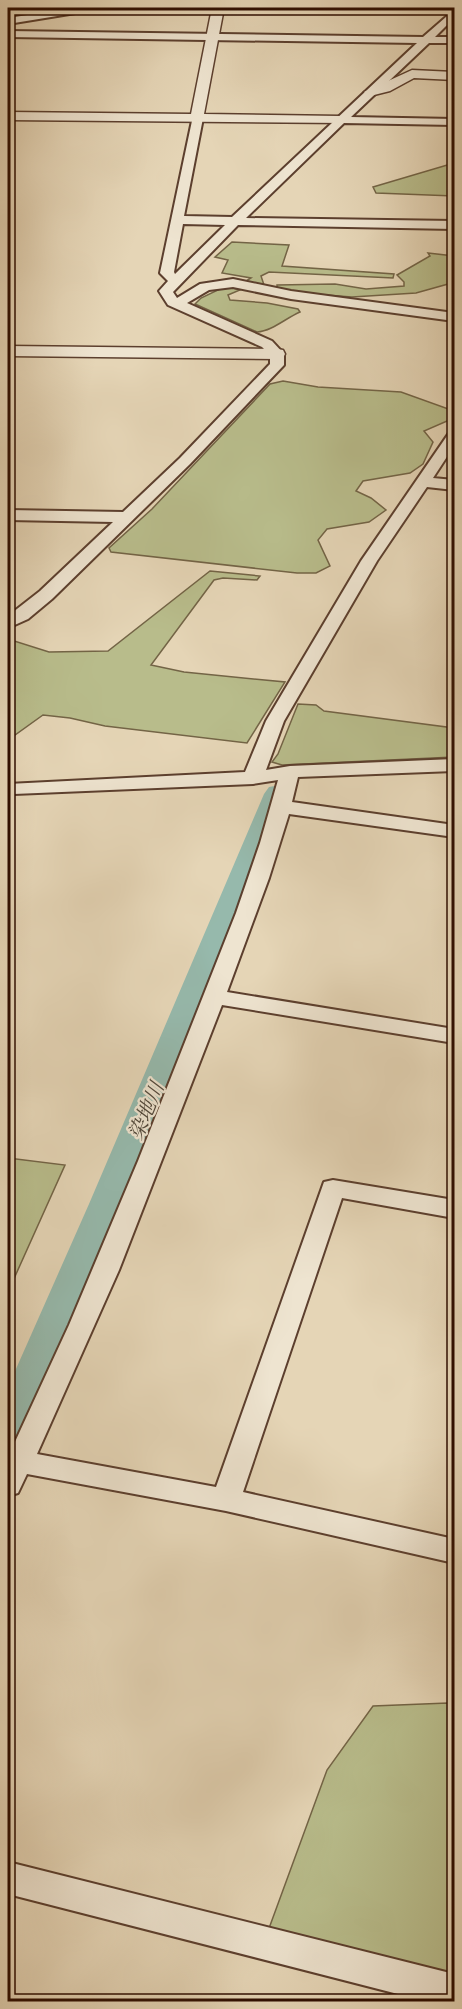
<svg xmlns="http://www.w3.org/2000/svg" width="462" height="2009" font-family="'IM FELL French Canon','Noto Serif JP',serif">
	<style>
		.green { fill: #b8bc8b; stroke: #736446; stroke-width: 1.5 }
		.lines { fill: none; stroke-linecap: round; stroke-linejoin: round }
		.river { fill: #96b9ac; fill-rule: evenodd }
		.minor-casing { stroke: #5c3f2e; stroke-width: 4 }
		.tertiary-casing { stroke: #5c3f2e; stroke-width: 3 }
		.minor { fill: #eee4d0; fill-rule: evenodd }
		.tertiary { fill: #eee4d0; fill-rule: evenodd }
		.labels { text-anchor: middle; stroke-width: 4.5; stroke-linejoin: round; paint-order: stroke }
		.water-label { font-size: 20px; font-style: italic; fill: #52493c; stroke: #eee4d0 }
	</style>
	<rect width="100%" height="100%" fill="#e5d5b6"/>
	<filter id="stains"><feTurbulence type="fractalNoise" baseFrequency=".00333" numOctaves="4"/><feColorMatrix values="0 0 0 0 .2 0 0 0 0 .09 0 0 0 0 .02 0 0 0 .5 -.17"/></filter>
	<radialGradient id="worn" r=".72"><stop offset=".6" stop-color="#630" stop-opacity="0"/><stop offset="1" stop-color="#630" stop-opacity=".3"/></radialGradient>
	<path class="green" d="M454 163V196L376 193 373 187Z
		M232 242 289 245 282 266 394 274 393 278 269 272 261 276 264 285 241 284 251 278 222 273 228 260 215 257Z
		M428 253 454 256V276L448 284 416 293 352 297 285 292 277 290V285L335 284 366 289 404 286V282L397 275 430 256Z
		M226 286 240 290 228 295 230 300 267 303 298 309 300 312C286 318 272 331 257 332L195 304 201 298Z
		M283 381 318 387 401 392 454 411V418L424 431 433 442 423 464 410 473 363 481 356 491 371 498 386 510 369 522 327 529 318 540 330 566 316 573H297L111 552 109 548 152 509 270 384Z
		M210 571 260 576 257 580 223 578 214 580 151 665 184 672 285 682 247 743 105 726 70 718 43 715 8 740V639L49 652 108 651Z
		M298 704 316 705 324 711 454 728V757L282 765 272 762 278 754Z
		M8 1158 65 1165 8 1292Z
		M448 1703 454 1707V1990L264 1942 327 1770 373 1706Z"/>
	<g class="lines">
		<path class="river" d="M280 785 291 787 296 794 129 1204 30 1437 24 1449 8 1454V1387L89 1204 264 794 269 787Z"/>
		<g class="minor-casing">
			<path id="minor" d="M73 8H93L88 11 8 24V18Z
				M454 10V18L435 37H454V43H429L351 117 454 119V125L344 123 246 218 454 221V229L238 225 173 292 177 298 200 284 233 279 291 291 454 313V321L291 299 233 287 209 290 187 303 272 341 284 354V365L190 464 52 599 28 619 8 628V616L40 591 113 522 8 520V510L123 512 180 458 270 364V355L262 347 168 305 159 291 168 281 160 273 193 116 197 115 203 118 184 216 232 217 417 43 8 37V31L423 37ZM183 224 225 225 175 274 174 272Z
				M454 431V446L433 478 454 480V490L427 487 377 561 284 721 266 770 290 766 454 759V771L298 777 292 802 454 825V837L289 814 269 878 227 992 454 1029V1043L222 1005 119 1270 37 1454 216 1487 324 1182 333 1180 454 1200V1218L342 1198 243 1492 454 1539V1563L226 1511 27 1474 18 1493 8 1496V1457L69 1325 138 1161 236 913 260 843 278 780 253 784 14 794 8 792V784L245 772 266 721 361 561 449 433Z
				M8 1862 454 1974V2002H429L8 1894Z"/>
		</g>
		<g class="tertiary-casing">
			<path id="tertiary" d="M212 8H224L204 114 340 116 345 117 347 120 345 123 8 120V112L191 114Z
				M412 70 454 72V80L414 78 390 91 370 96 364 92Z
				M8 346 277 349 283 350 285 354 283 358 277 359 8 356Z"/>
		</g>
		<use href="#minor" class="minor"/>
		<use href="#tertiary" class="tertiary"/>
	</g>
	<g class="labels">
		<g class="water-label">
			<text transform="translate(146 1111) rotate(-67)" y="7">染地川</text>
		</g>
	</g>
	<rect width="462" height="2009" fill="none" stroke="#e5d5b6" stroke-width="30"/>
	<rect x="9" y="9" width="444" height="1991" fill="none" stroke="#2e0d00" stroke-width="3"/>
	<rect x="15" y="15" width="432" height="1979" fill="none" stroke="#2e0d00" stroke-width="1.5"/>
	<rect width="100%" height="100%" filter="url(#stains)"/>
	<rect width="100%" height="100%" fill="url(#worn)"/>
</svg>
